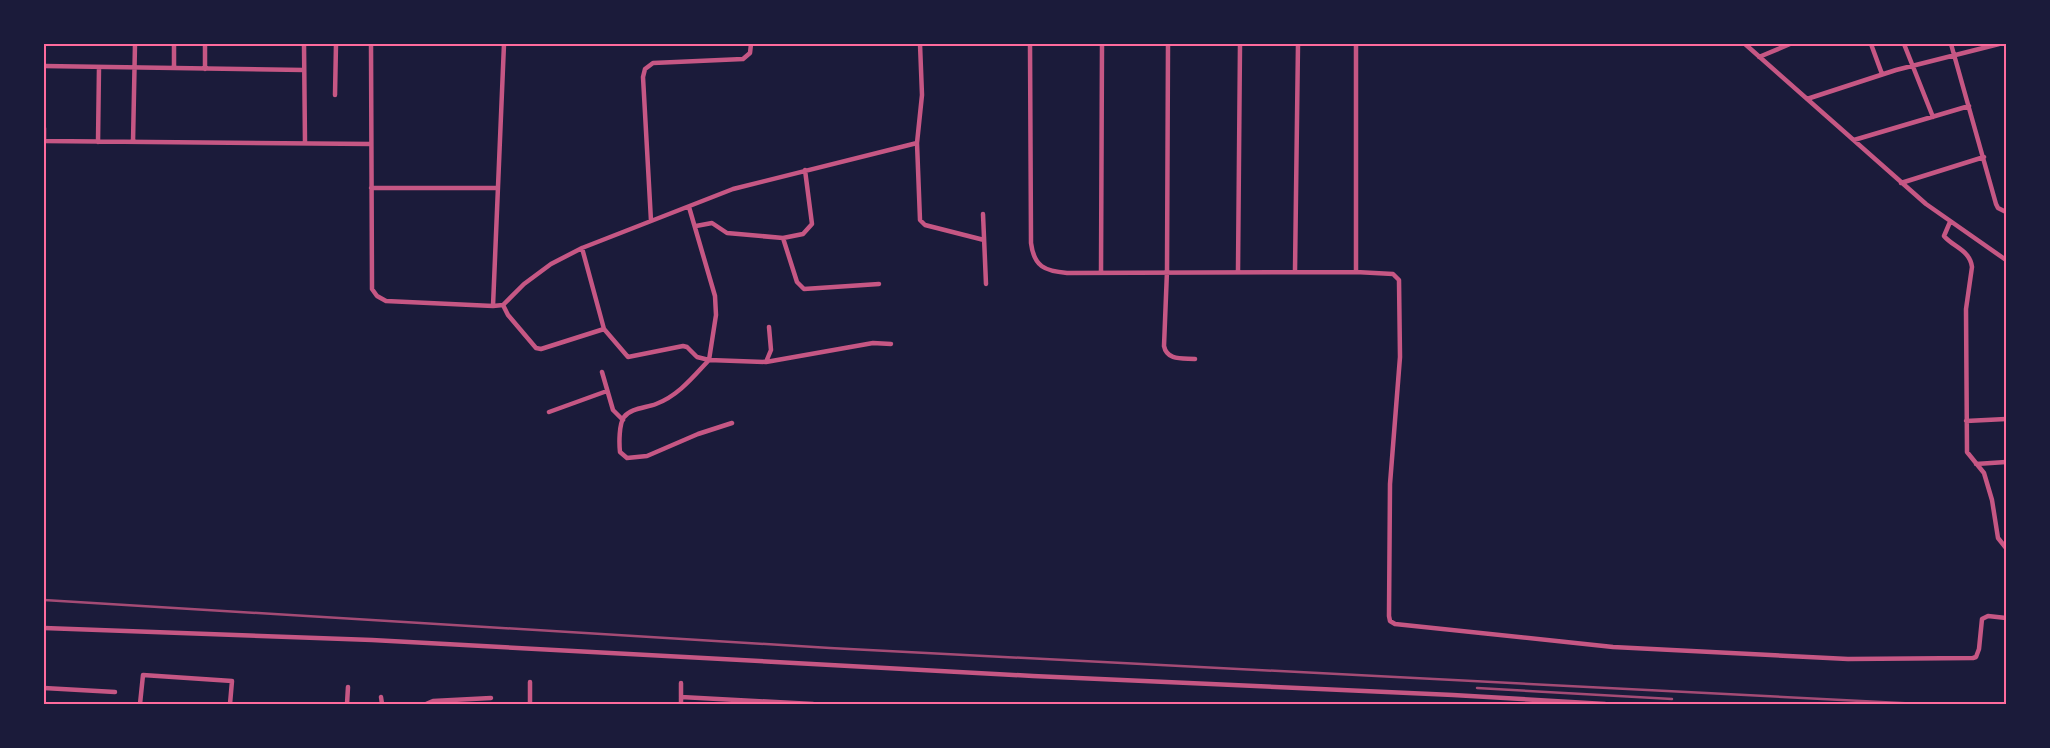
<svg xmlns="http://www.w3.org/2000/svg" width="2050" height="748" font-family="'Public Sans',sans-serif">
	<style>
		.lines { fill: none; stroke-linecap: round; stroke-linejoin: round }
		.minor { stroke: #c65784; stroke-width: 4.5 }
		.rail { stroke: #a44b75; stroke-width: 2.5 }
		.neatline { fill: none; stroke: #ff6b9d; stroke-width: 2 }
	</style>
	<rect width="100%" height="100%" fill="#1b1b3a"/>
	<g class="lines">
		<path class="minor" d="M174 44V68
			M205 44V69
			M304 44 305 143
			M371 44 372 289 377 296 386 301 493 306 503 305 524 284 551 264 582 248 733 189 917 143 922 95 920 44
			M1030 44 1031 243C1034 267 1045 271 1067 273L1356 272 1393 274 1399 280 1400 357 1390 484 1389 616 1390 621 1395 624 1613 647 1848 659 1973 658 1976 657 1979 649 1982 619 1988 616 2006 618
			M1168 44 1167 271 1164 346C1167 361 1183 358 1195 359
			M1356 44V272
			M1745 44 1926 204 2006 260
			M1871 44 1882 74
			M1904 44 1933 117
			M1951 44 1996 204 1998 208 2006 212
			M2006 44V45
			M1759 57 1790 44
			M44 66 304 70
			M335 95 336 44
			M1807 99 1896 70 1999 44
			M44 128V141
			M1854 140 1969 106
			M44 141 371 144
			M98 142 99 67
			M133 142 135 44
			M917 143 920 220 925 225 984 240
			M1901 183 1984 157
			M371 188H498
			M689 207 715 296 716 315 709 360 766 362 771 350 769 327
			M983 214 986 284
			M651 221 643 77 645 69 653 63 743 59 750 53 751 44
			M1950 222 1944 236C1953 247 1970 250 1972 267L1966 309 1967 452 1984 473 1992 500 1998 538 2006 548
			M696 226 712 223 727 233 783 238 797 282 804 289 879 284
			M783 238 803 234 812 224 805 170
			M1238 271 1240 44
			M1295 271 1298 44
			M1101 272 1102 44
			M503 305 508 315 536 348 541 349 604 329 582 248
			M493 306 504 44
			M604 329 628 357 683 346 687 347 697 357 709 360
			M709 360C693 377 678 396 656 404 646 408 631 408 624 417 619 424 619 443 620 452L627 458 647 456 698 434 732 423
			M766 362 873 343 891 344
			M602 372 613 410 623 420
			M549 412 607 391
			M1966 421 2006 419
			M1976 464 2006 462
			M44 628 372 640 1033 676 1453 695 1605 704
			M530 682V704
			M681 683V704
			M44 688 115 692
			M381 697 382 704
			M681 697 813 704
			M140 704 143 675 232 681 230 704
			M347 704 348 687
			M426 704 433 701 491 698"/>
		<path class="rail" d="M44 600 830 648 1920 704
			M1477 688 1672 699"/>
	</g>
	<rect width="2050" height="748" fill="none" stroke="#1b1b3a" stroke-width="90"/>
	<rect x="45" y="45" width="1960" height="658" class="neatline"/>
</svg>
